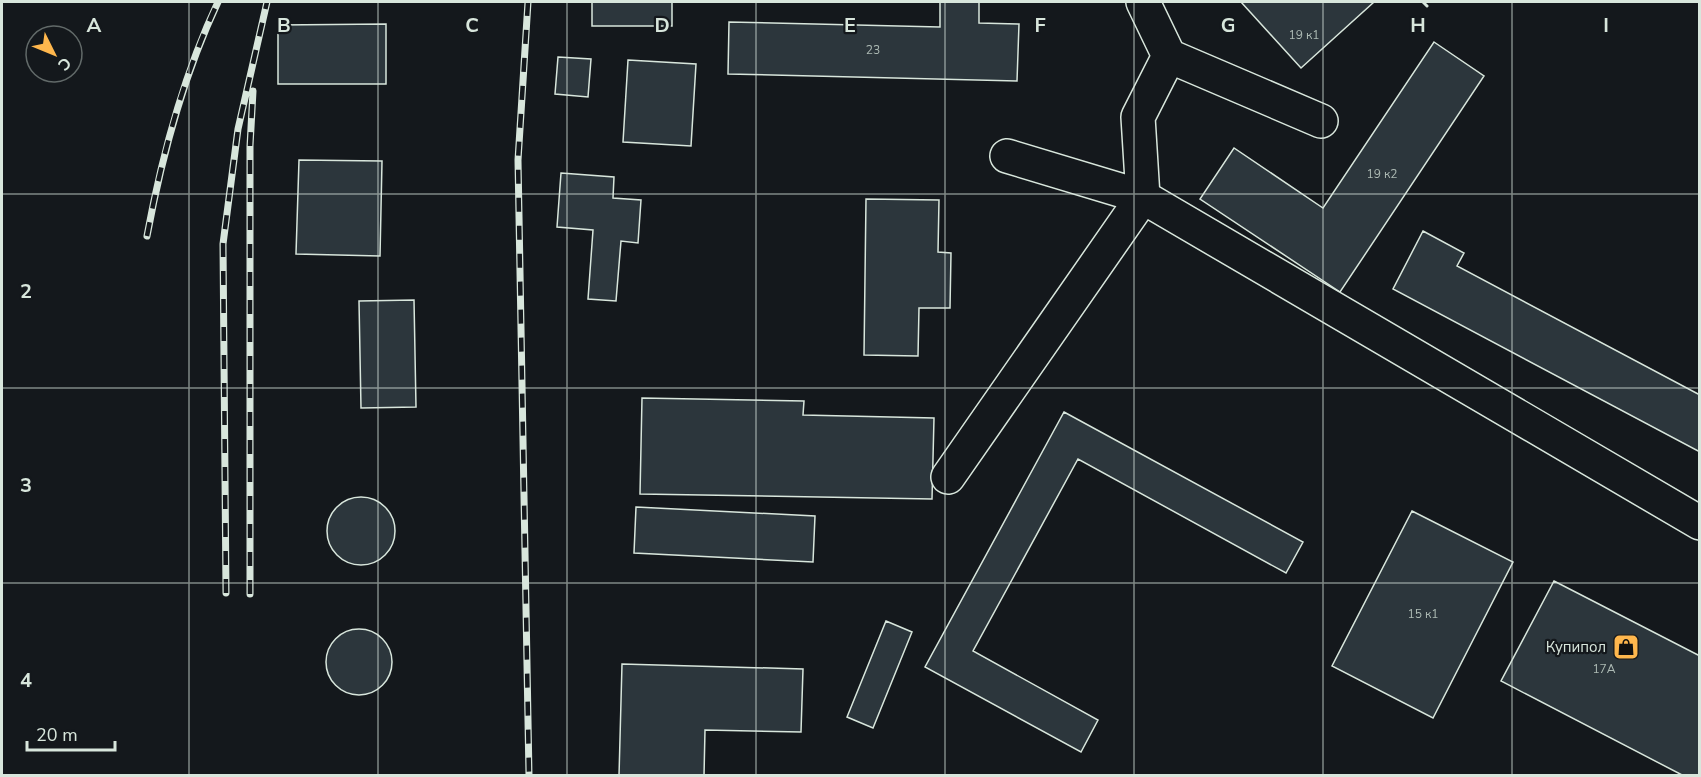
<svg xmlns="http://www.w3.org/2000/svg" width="1701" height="777" font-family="'Nunito Sans',sans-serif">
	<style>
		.building { fill: #2c363c; stroke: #d8e6dc; stroke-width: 1.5 }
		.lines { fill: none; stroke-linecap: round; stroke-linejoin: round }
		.minor-casing { stroke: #d8e6dc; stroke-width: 36 }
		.minor { stroke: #14181c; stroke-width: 33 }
		.rail-casing { stroke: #d8e6dc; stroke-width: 7 }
		.rail { stroke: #14181c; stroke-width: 4.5; stroke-dasharray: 14; stroke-linecap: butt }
		.wall { stroke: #d8e6dc; stroke-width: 3 }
		.grid { fill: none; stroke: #d8e6dc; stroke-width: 1.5; stroke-opacity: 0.55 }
		.labels { text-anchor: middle; stroke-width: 4.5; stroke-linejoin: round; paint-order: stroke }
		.number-label { font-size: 12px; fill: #adbab4 }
		.poi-label { font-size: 15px; fill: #d8e6dc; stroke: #14181c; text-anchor: end }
		.grid-label { font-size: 20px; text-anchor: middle; font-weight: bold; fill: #d8e6dc; stroke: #14181c; stroke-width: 4.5; stroke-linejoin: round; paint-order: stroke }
	</style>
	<rect width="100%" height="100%" fill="#14181c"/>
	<path class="building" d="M592 2H672V26H592Z
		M940 2H979V23L1019 24 1017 81 728 74 729 22 940 27Z
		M1241 2H1374L1301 68Z
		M386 24V84H278V25Z
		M1434 42 1484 76 1340 292 1200 199 1234 148 1323 208Z
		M558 57 591 59 588 97 555 94Z
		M628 60 696 64 691 146 623 142Z
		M299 160 382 161 380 256 296 254Z
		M561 173 614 177 613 198 641 200 638 243 621 241 616 301 588 299 593 230 557 227Z
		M866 199 939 200 938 252 951 253 950 308H919L918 356 864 355Z
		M1423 231 1464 253 1457 266 1700 395V452L1393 289Z
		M414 300 416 407 361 408 359 301Z
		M642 398 804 401 803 415 934 418 932 499 640 494Z
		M1064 412 1303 542 1286 573 1078 459 973 651 1098 720 1081 752 925 667Z
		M327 531a34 34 0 1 1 68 0a34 34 0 1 1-68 0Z
		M636 507 815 516 813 562 634 553Z
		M1412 511 1513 562 1433 718 1332 666Z
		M1554 581 1700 656V776H1684L1501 681Z
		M886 621 912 632 873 728 847 717Z
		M326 662a33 33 0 1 1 66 0a33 33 0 1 1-66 0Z
		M622 664 803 669 801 732 705 730 704 776H619Z"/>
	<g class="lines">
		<g class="minor-casing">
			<path id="minor" d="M1143 2 1169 56
				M1321 121 1169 56 1138 117 1143 197 1700 523
				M948 477 1143 197 1007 156"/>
		</g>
		<use href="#minor" class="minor"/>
		<g class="rail-casing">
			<path id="rail" d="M528 2 518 160 529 776
				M147 236C162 155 183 76 218 2
				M226 593 223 244 238 129 267 2
				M250 594V146L253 91"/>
		</g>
		<use href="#rail" class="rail"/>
		<path class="wall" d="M1423 2 1427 6"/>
	</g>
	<path class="grid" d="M189 2V776M378 2V776M567 2V776M756 2V776M945 2V776M1134 2V776M1323 2V776M1512 2V776M2 194H1700M2 388H1700M2 583H1700"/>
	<defs>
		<g id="shop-square" transform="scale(1.35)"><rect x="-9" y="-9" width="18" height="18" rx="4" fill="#ffb74d" stroke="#14181c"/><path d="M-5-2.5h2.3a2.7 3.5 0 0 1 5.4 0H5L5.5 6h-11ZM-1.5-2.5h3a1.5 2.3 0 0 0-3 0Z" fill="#111"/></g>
	</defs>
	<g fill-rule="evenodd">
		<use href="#shop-square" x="1626" y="647"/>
	</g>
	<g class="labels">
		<g class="number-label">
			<text x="1304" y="39">19 к1</text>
			<text x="873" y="54">23</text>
			<text x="1382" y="178">19 к2</text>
			<text x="1423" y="618">15 к1</text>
			<text x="1604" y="673">17А</text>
		</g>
		<g class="poi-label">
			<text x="1606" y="652">Купипол</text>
		</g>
	</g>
	<g class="grid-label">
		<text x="94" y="32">A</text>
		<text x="284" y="32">B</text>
		<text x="472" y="32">C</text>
		<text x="662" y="32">D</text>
		<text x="850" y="32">E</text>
		<text x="1040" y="32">F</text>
		<text x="1228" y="32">G</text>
		<text x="1418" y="32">H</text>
		<text x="1606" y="32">I</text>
		<text x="26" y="298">2</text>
		<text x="26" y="492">3</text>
		<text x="26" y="687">4</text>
	</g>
	<rect width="1701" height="777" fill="none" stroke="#d8e6dc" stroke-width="6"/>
	<g transform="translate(54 54) rotate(133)"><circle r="28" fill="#14181c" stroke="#626a69" stroke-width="1.5"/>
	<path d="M0-4.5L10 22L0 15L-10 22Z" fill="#ffb74d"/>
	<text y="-9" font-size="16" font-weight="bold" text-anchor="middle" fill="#d8e6dc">С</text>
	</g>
	<path d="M27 741v9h88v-9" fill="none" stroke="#d8e6dc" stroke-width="3"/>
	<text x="36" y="741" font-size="18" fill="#d8e6dc" stroke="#14181c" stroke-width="4.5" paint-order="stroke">20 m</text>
</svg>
